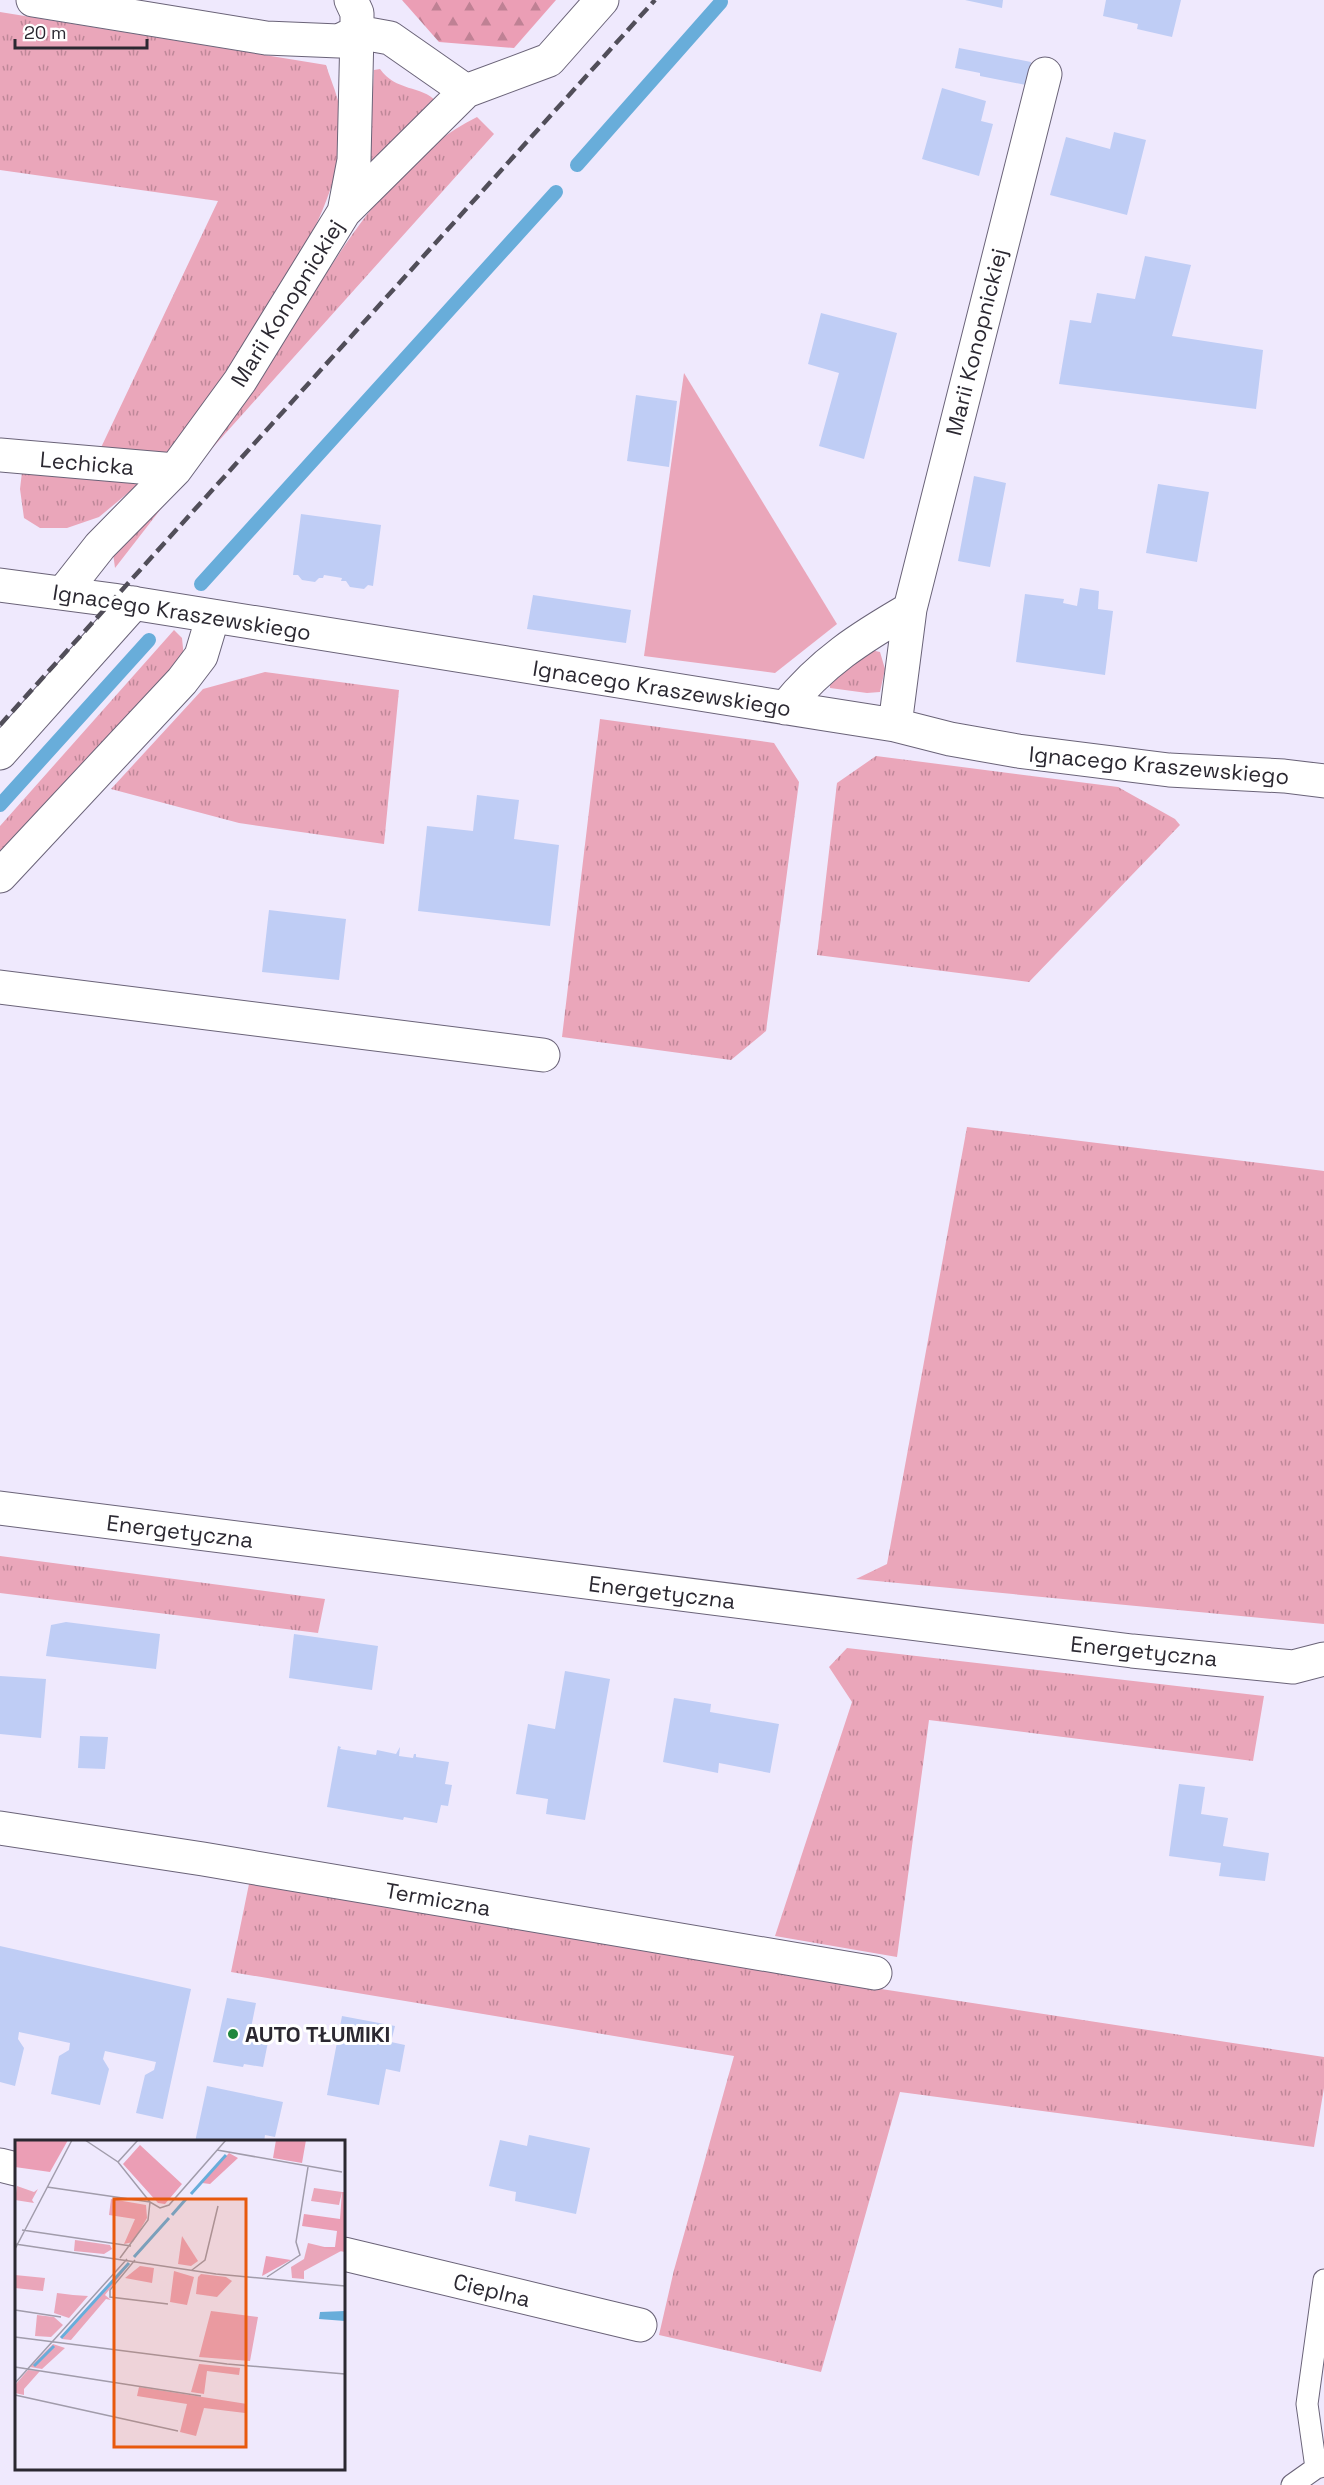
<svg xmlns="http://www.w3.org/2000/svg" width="1324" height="2485" font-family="'Space Grotesk',sans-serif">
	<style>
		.grass { fill: url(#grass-tufts) }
		.forest { fill: url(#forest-firs) }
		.pitch { fill: #eaa6ba }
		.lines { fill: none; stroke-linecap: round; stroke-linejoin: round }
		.stream { stroke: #68adda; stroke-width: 14 }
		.building { fill: #bfcdf5 }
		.lane-casing { stroke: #6a6378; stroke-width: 23 }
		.street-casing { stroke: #6a6378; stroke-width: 35 }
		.lane { stroke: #fff; stroke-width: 21 }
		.street { stroke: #fff; stroke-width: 33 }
		.rail { stroke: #514e59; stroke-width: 4.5; stroke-dasharray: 12 6; stroke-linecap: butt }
		.poi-dot { fill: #21883e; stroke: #fff; stroke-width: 2 }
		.labels { text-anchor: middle; stroke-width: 6; stroke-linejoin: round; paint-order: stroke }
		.street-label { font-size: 22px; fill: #2b2831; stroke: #fff }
		.poi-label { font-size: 22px; font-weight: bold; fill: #2b2831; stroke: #fff; text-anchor: start }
		.inset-river { fill: none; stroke: #68adda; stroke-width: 3 }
		.inset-road { fill: none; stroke: #a19cab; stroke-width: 1.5 }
		.view { fill: #e8590c; fill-opacity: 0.15; stroke: #e8590c; stroke-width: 3 }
		.inset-edge { fill: none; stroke: #2b2831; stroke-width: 3 }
	</style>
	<defs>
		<pattern id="grass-tufts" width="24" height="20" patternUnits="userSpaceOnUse" patternTransform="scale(1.5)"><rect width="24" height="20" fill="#eaa6ba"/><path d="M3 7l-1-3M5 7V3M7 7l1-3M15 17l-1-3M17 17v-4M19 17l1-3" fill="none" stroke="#be8798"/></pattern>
		<pattern id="forest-firs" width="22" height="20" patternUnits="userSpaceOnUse" patternTransform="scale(1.5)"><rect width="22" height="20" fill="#eb9eb5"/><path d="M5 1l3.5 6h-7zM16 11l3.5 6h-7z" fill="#bf8194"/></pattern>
	</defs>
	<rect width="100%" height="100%" fill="#efe9fd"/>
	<path class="grass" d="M0 12 326 65C330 78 336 91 339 105 348 145 332 191 315 227L190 434 167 457 97 456 218 201 0 170Z
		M380 69C395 91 422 86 436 101L364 170 371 123 374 70Z
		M477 117 494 134 198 464C232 418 263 371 294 324 342 249 394 158 477 117Z
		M22 472 140 483 99 517 67 528H40L24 518 20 489Z
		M181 483 115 568 113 553Z
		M174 630 182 638 184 658 0 856V826Z
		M871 650 880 652 885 669 880 692 867 693 830 688V680Z
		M265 672 399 690 384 844 239 823 111 789 203 689Z
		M600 719 774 743 799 782 766 1031 731 1060 562 1037Z
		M876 756 1118 787 1175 819 1180 825 1029 982 817 955 837 783Z
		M967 1127 1324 1171V1624L856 1579 887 1564Z
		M0 1556 325 1599 318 1633 0 1593Z
		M847 1648 1264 1696 1253 1761 929 1720 897 1957 775 1936 852 1702 829 1667Z
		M249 1884 764 1971 1324 2057V2088L1314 2147 900 2092 821 2372 659 2335 674 2270 734 2056 231 1972Z"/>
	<path class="forest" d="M402 0H556L514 48 439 42Z"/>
	<path class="pitch" d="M684 373 837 624 775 673 644 656Z"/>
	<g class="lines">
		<path class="stream" d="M577 165 721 2
			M201 584 556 192
			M0 805 149 640"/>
	</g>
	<path class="building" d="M965 0H1003L1002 8Z
		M1106 0H1181L1172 37 1137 29 1138 24 1103 16Z
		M959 48 1031 62 1026 85 980 76V73L955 68Z
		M942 88 986 101 981 121 993 124 979 176 922 159Z
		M1114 132 1146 140 1127 215 1050 195 1066 137 1110 149Z
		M1145 256 1191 265 1172 336 1263 350 1256 409 1059 384 1070 320 1091 323 1097 293 1135 299Z
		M821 313 897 333 864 459 819 446 839 373 808 364Z
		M636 395 677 401 669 467 627 461Z
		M974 476 1006 483 990 567 958 561Z
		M1158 484 1209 492 1197 562 1146 553Z
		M301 514 381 525 373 586 368 585 364 589 350 587 346 581H341L342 578 324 575 323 578H319L315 582 302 580 298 575H293Z
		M1080 588 1099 591 1098 609 1113 611 1105 675 1016 662 1025 594 1064 599 1063 603 1077 606Z
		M533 595 631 610 626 643 527 629Z
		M477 795 519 800 514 839 559 845 550 926 418 911 427 826 473 831Z
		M269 910 346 919 339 980 262 972Z
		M66 1622 160 1634 156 1669 46 1656 51 1625Z
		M294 1634 378 1646 372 1690 289 1678Z
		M565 1671 610 1679 585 1820 546 1814 548 1799 516 1794 528 1724 555 1729Z
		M0 1676 46 1679 41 1738 0 1734Z
		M674 1698 711 1704 710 1712 779 1724 770 1773 719 1763 718 1773 663 1762Z
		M80 1736 108 1737 105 1769 78 1768Z
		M338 1746 341 1747 340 1749 376 1755 377 1750 396 1754 400 1747 399 1756 413 1758 414 1754H416V1757L449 1762 445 1784 452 1785 448 1806 441 1805 437 1823 404 1817 403 1820 327 1807Z
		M1179 1784 1205 1787 1201 1814 1228 1818 1223 1846 1269 1853 1265 1881 1219 1876 1221 1863 1169 1856Z
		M0 1946 191 1989 163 2119 136 2113 145 2075 154 2070 156 2062 105 2051 103 2059 109 2069 100 2105 51 2094 59 2056 69 2050 70 2043 19 2032 18 2039 24 2048 15 2086 0 2082Z
		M227 1998 256 2003 249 2038 268 2042 263 2067 244 2064 243 2067 213 2062Z
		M342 2016 395 2026 391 2042 405 2045 400 2072 386 2069 379 2105 327 2095Z
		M207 2086 283 2102 275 2137 265 2135 264 2142H195Z
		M529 2135 590 2148 576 2214 515 2201 516 2192 489 2186 500 2140 527 2146Z"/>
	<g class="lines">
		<g class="lane-casing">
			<path id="lane" d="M1316 2468 1307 2404 1324 2280
				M1292 2485 1316 2468 1324 2466"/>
		</g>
		<g class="street-casing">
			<path id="street" d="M33 0 266 38 339 41 357 32V13L351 0
				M344 212 466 91
				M0 455 175 470
				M0 585 113 600 825 714 895 725 950 739 1018 751 1169 770 1284 776 1324 781
				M63 593 100 546 175 470 240 381 344 212 354 160 357 32 390 38 466 91 549 60 602 0
				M785 708C822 662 860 638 910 609L1045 74
				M895 725 910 609
				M0 753 134 603
				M0 876 182 681 201 656 213 616
				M0 987 543 1055
				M0 1508 1132 1651 1293 1667 1324 1659
				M0 1828 203 1859 875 1973
				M0 2165 16 2169
				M344 2254 640 2325"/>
		</g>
		<use href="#lane" class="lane"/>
		<use href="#street" class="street"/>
		<path class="rail" d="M0 725 655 0"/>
	</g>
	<circle class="poi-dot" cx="233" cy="2034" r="6"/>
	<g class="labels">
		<g class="street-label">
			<text transform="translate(287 303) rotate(-58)" y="8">Marii Konopnickiej</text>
			<text transform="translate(976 342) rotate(-76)" y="8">Marii Konopnickiej</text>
			<text transform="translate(87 463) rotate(5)" y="8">Lechicka</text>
			<text transform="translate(182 612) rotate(9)" y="8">Ignacego Kraszewskiego</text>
			<text transform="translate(662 688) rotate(9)" y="8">Ignacego Kraszewskiego</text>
			<text transform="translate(1159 765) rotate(5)" y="8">Ignacego Kraszewskiego</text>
			<text transform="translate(180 1531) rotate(7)" y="8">Energetyczna</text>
			<text transform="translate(662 1592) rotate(7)" y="8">Energetyczna</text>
			<text transform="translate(1144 1651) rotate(6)" y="8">Energetyczna</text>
			<text transform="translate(438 1899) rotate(10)" y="8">Termiczna</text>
			<text transform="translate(492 2290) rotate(14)" y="8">Cieplna</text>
		</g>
		<g class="poi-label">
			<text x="245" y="2042">AUTO TŁUMIKI</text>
		</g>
	</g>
	<g transform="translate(15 2140)">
		<rect width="330" height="330" fill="#efe9fd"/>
		<path d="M2 46 19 52 23 49 17 60 19 63 0 60ZM299 48 327 52 324 65 296 61ZM96 59 131 65 132 78 118 102 109 104 120 79 94 75ZM60 100 95 105 97 109 89 114 59 111ZM293 103 326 111 289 131V139L277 138 276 127 289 119ZM116 122 90 155 96 160 91 159 56 200 47 199ZM125 126 139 128 137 143 110 138ZM159 131 179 137 172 165 155 162ZM186 134 211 137 217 141 202 157 181 154 183 137ZM0 135 30 138 28 151 0 148ZM42 153 58 155 73 156 54 178 39 173ZM196 171 243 177 235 221 184 217ZM22 175 39 177 48 185 36 197 20 196ZM38 204 50 208 27 229 15 227ZM184 224 225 228 224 235 192 231 189 254 176 252ZM13 230 25 231 9 249V255L0 253V245ZM124 247 232 264 230 273 189 268 181 296 165 292 172 264 122 256Z" fill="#eaa6ba"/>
		<path d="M0 0H53L35 32 0 27ZM261 0H291L287 23 258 18ZM125 5 167 44 150 64 143 63 108 24ZM214 13 223 18 195 44 187 43ZM327 52H330V112L303 107H320L322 91 287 86 289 74 325 79ZM251 116 276 120 247 136Z" fill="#eb9eb5"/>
		<path d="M167 96 183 121 176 126 163 124Z" fill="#eaa6ba"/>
		<path d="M330 171V181L304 179 305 172Z" fill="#68adda"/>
		<path class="inset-river" d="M176 54 211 15M157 75 171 59M119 117 154 78M46 198 114 123M19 226 39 206"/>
		<path class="inset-road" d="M202 10 327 32M103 22 123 0M32 47 135 62 103 22 70 0M7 90 116 106M0 104 201 134 330 146M0 109 57 0M105 118 133 80 135 62 145 68 154 65 211 0M120 120 95 150V157L153 164M177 130 190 120 203 66M252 137 285 115 281 102 293 27M0 170 46 177M0 197 212 224 330 234M0 227 186 256M0 243 112 119M0 255 163 291"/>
		<path class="view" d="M99 59H231V307H99Z"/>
		<rect width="330" height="330" class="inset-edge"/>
	</g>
	<path d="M15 39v9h132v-9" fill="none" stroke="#2b2831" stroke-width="3"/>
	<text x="24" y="39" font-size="18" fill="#2b2831" stroke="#ffffff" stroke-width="4.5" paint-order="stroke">20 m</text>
</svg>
